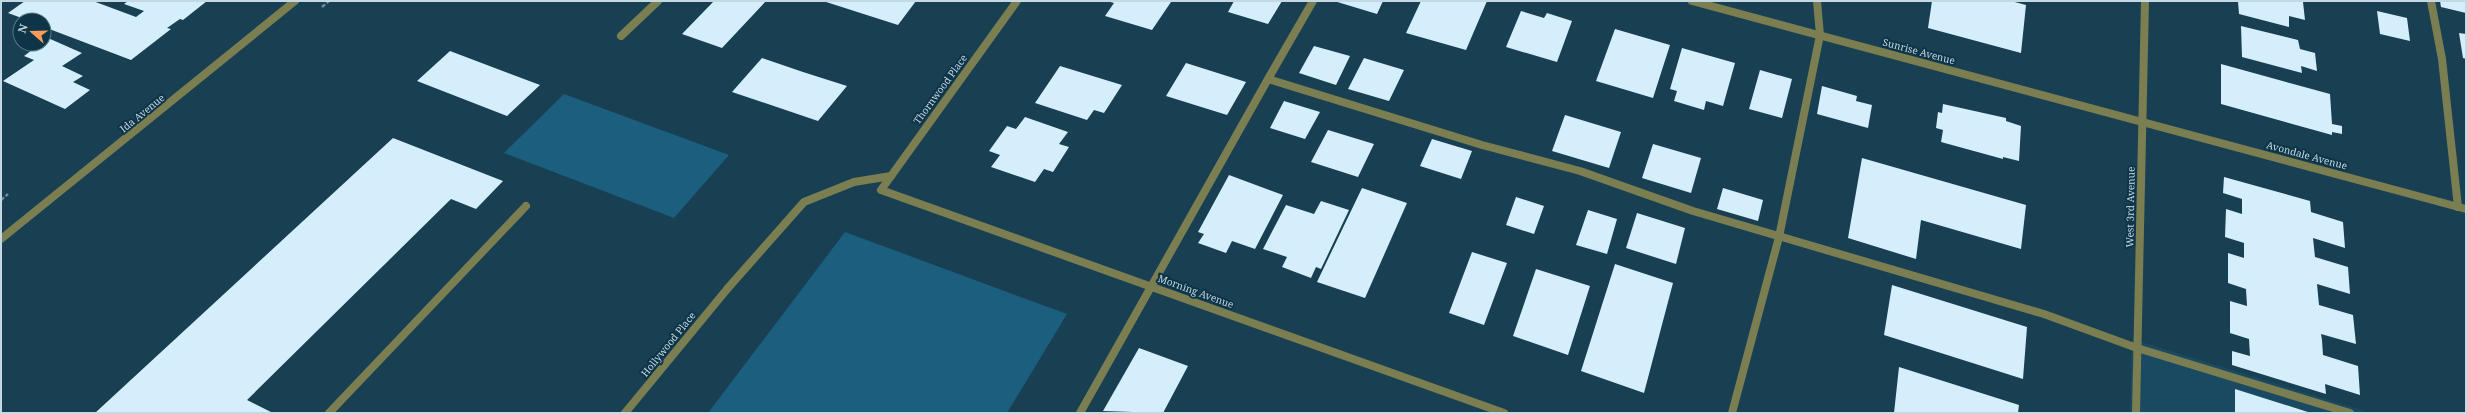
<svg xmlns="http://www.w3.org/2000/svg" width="2467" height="414" font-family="'Noto Serif',serif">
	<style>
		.built { fill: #1a4a61 }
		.green { fill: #1b5e7d }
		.building { fill: #d5eefc }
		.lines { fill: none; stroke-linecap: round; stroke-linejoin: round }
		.path { stroke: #6e8b9b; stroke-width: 2.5; stroke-dasharray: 4 2; stroke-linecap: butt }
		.service { stroke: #7a7e51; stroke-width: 8 }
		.minor { stroke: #7a7e51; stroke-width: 8 }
		.tertiary { stroke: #7a7e51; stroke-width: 8 }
		.labels { text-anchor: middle; stroke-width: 4; stroke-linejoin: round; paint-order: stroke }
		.street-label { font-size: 10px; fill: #c5d9e5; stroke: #0d3447 }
	</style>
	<rect width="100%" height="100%" fill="#183f52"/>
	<path class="built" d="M2132 339 2371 413H2130Z"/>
	<path class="green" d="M564 94 729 155 674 218 504 153Z
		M845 232 1067 314 1007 413H708Z"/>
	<path class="building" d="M25 1H93L136 17 144 11 124 4 128 1H207L183 20 180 19 167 28 171 29 131 60 44 27V20H27L8 13Z
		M714 1H766L722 48 682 34Z
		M823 1H916L898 25Z
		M1107 1H1168L1171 2 1152 30 1105 16 1114 3Z
		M1234 1H1282L1268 24 1228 12Z
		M1334 1H1383L1377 14Z
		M1421 1H1487L1466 50 1406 33Z
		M1932 1H2011L2026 5 2021 53 1928 28Z
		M2238 1 2303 2 2305 20 2289 16V27L2239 14Z
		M2440 1H2466V13L2441 7Z
		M1521 11 1544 18 1547 13 1572 21 1557 62 1506 47Z
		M2377 11 2407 18 2410 41 2380 34Z
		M2241 26 2298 40 2300 49 2315 53 2317 71 2301 66 2302 73 2242 57Z
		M1615 29 1670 45 1653 98 1596 81Z
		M2459 33 2466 34V59L2463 58Z
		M48 38 82 53 62 66 83 76 73 82 90 90 65 109 3 81 34 60 24 56 40 44H44Z
		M1314 46 1350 56 1336 85 1299 73Z
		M1682 48 1735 63 1723 106 1706 101 1704 110 1674 101 1677 91 1670 89Z
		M450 51 540 85 507 116 417 81Z
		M762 58 803 72 847 86 818 121 732 92Z
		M1364 58 1404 70 1389 101 1348 89Z
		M1186 63 1246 82 1227 115 1166 96Z
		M2221 64 2330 94 2332 124 2342 126V134L2332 132V135L2221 104Z
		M1060 66 1122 85 1104 113 1094 110 1087 120 1035 103Z
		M1760 70 1792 79 1782 118 1749 109Z
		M1822 86 1857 96 1856 101 1872 105 1868 128 1817 114Z
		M1284 101 1320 112 1305 139 1270 128Z
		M1943 104 2006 118V121L2021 126 2019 161 2003 157V159L1941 142 1943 130 1936 128 1938 112 1942 113Z
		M1565 115 1621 132 1609 168 1552 151Z
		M1025 117 1068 132 1059 144 1069 147 1053 172 1044 169 1035 182 991 167 1000 155 989 151 1007 126 1016 129Z
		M1328 130 1374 144 1358 177 1311 162Z
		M393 138 503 181 476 209 451 199 247 400 273 413H95Z
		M1432 139 1472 151 1461 179 1420 166Z
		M1653 144 1701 158 1691 193 1642 178Z
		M1862 158 2026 205 2021 249 1921 220 1916 259 1848 238Z
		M1229 175 1283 195 1255 249 1232 241 1226 253 1198 243 1204 234 1198 232Z
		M2224 177 2310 201 2311 212 2343 222 2345 248 2313 238 2315 257 2348 267 2350 294 2317 284 2319 305 2353 315 2356 344 2321 334 2322 340 2323 355 2358 366 2360 395 2325 384 2326 394 2232 365V351L2250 356 2249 339 2230 333V301L2247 306 2246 289 2228 283V253L2244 258V243L2225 237 2226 209 2242 214V199L2223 193Z
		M1362 188 1407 203 1365 298 1317 282Z
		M1723 188 1763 200 1758 221 1717 209Z
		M1516 197 1544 206 1534 234 1506 225Z
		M1321 201 1349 210 1321 269 1316 267 1311 278 1282 267 1287 257 1263 249 1286 205 1314 214Z
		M1588 210 1617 219 1607 254 1576 245Z
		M1637 213 1685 228 1676 264 1626 248Z
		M1472 252 1507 263 1484 325 1449 313Z
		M1615 264 1673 283 1644 393 1581 371Z
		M1536 269 1590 286 1568 355 1513 336Z
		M1892 285 2027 327 2023 379 1884 335Z
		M1139 348 1188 366 1163 413 1103 411Z
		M1899 367 2019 405 2018 413H1894Z
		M2235 389 2311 413H2235Z"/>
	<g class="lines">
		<path class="path" d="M322 7 329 1
			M1 200 8 194"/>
		<path class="service" d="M2431 1 2442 59 2458 207
			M621 36 658 1
			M1268 79 1313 1
			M728 288 804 202 854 182 891 176
			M329 413 526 206
			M1080 413 1268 79 1482 145 1580 171 1693 211 2044 314 2137 348 2350 413
			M1732 413 1779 237 1820 35 1817 1"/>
		<path class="minor" d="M1017 1 881 190 1504 413
			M1692 1 2466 209
			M1 239 295 1
			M625 413 728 288"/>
		<path class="tertiary" d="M2136 413 2145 1"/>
	</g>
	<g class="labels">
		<g class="street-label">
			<text transform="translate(1919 51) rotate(15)" y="4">Sunrise Avenue</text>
			<text transform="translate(940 89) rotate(-54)" y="4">Thornwood Place</text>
			<text transform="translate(142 113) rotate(-39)" y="4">Ida Avenue</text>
			<text transform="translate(2307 155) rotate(15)" y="4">Avondale Avenue</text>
			<text transform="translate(2130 207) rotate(-89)" y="4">West 3rd Avenue</text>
			<text transform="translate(1196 291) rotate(20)" y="4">Morning Avenue</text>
			<text transform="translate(668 344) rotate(-51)" y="4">Hollywood Place</text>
		</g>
	</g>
	<rect width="2467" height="414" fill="none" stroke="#c5d9e5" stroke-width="4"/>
	<g transform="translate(32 32) rotate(290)"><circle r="19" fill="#0d3447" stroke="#577686"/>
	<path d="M0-3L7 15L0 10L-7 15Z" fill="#fe9b59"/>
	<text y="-6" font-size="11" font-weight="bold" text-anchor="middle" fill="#c5d9e5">N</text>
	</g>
</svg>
